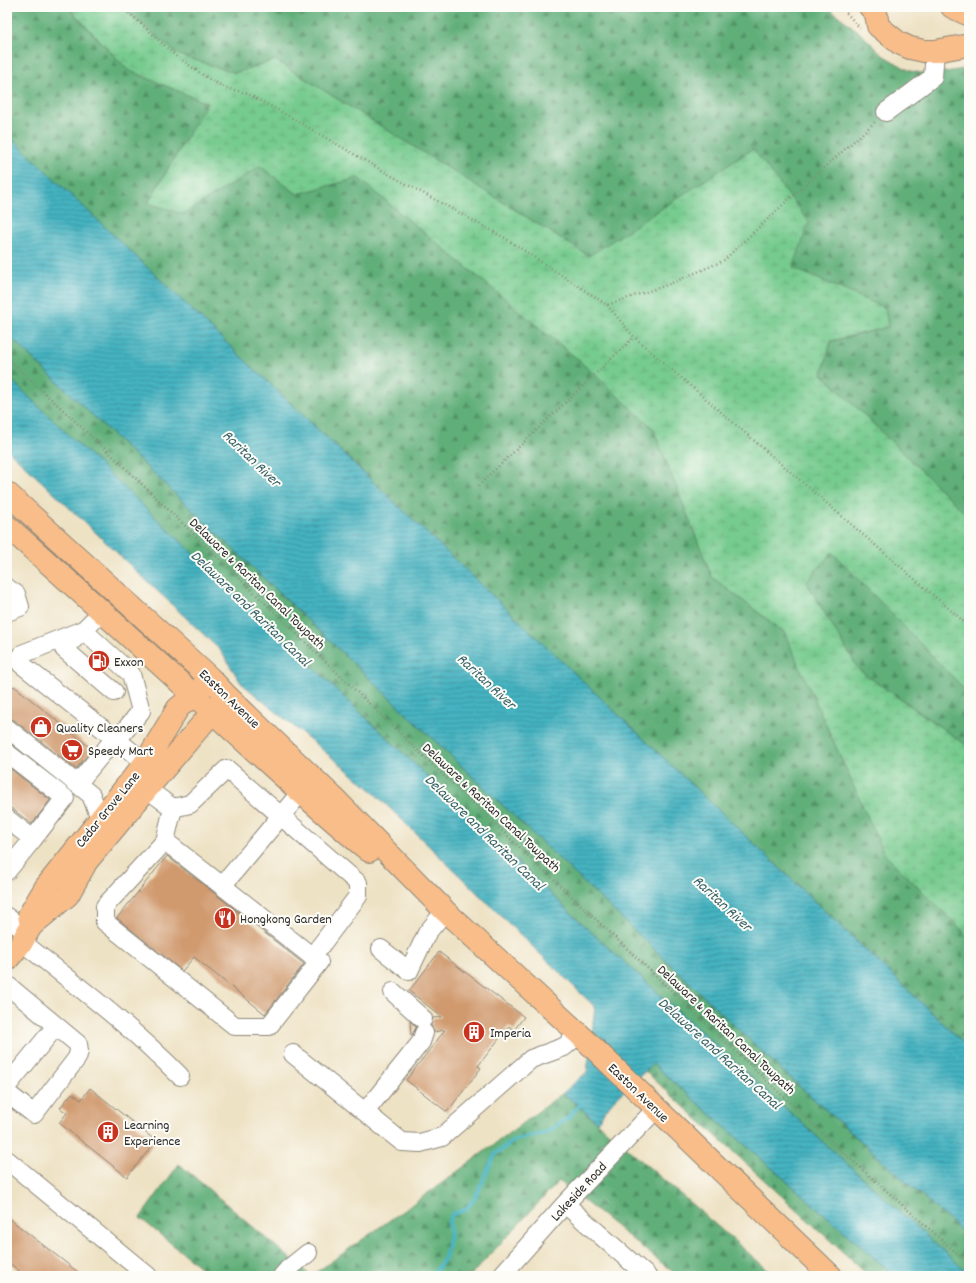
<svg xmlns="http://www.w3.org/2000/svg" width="976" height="1283" font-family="Dekko,sans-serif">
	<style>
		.forest { fill: url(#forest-firs); stroke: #466d52 }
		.wetland { fill: url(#wetland-marsh); stroke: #507b5c }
		.water { fill: url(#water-rules); stroke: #386f76 }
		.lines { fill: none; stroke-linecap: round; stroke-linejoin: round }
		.stream { stroke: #45b3c1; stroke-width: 4 }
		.building { fill: #d09a6e }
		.minor-casing { stroke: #8c8678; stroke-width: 20 }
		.major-casing { stroke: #8c8678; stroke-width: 24 }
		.highway-casing { stroke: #8c8678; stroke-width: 24 }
		.path { stroke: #8c8678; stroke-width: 2.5; stroke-dasharray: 1 3; stroke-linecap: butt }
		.minor { stroke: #fff; stroke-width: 18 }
		.major { stroke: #f8bd89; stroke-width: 22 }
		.highway { stroke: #f8bd89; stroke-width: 22 }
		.labels { text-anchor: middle; stroke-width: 4; stroke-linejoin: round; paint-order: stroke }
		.street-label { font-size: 14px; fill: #2b2b2b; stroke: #fdfcf7 }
		.poi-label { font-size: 14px; fill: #2b2b2b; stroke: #fdfcf7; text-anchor: start }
		.water-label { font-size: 15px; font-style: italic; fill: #356167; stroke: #fdfcf7 }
	</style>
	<defs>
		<pattern id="forest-firs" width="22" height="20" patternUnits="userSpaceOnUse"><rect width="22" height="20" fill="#60af79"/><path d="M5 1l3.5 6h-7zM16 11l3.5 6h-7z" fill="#4f8f63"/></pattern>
		<pattern id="wetland-marsh" width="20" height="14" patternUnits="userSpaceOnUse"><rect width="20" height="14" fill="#76cb8e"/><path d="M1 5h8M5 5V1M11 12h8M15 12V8" fill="none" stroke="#66ae7b"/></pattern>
		<pattern id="water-rules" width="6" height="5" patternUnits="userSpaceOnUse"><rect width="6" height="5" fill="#45b3c1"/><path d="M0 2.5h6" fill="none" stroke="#3a929d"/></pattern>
	</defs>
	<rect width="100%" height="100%" fill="#fdfcf7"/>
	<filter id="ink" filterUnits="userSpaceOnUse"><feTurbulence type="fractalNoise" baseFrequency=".025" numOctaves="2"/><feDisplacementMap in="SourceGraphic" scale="8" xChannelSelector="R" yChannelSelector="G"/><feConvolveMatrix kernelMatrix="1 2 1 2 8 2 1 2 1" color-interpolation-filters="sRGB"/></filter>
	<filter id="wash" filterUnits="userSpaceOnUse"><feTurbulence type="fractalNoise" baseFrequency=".012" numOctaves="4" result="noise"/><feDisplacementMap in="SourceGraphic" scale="16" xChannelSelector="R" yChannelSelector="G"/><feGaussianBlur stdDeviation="0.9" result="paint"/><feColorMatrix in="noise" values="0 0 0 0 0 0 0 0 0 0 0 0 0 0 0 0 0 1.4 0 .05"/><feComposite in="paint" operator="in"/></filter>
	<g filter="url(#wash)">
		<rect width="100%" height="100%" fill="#eee2c4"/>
		<path class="forest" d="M7 7H67L128 70 207 103 148 202 184 214 260 166 297 194 358 178 574 356 653 428 712 577 784 632 885 855 969 937V1048L7 134Z
			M121 7H827L859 32 884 56 910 71 922 73 946 72 969 68V517L822 374 831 341 888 327 885 308 793 268 753 149 589 256 275 60 235 73 179 55Z
			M7 334 777 1066 969 1238V1273L932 1241 590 931 7 376Z
			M832 551 969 694V747L859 670 806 582Z
			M653 1064 895 1276H869L645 1071Z
			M563 1093 775 1276H678L559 1181 470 1276H311L442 1183Z
			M179 1164 311 1276H211L140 1218Z"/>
		<path class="wetland" d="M68 7H121L179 55 235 73 275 60 589 256 753 149 809 222 793 268 885 308 888 327 831 341 822 374 969 517V694L832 552 806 582 859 670 969 747V937L885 855 784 632 712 577 653 428 574 356 358 178 297 194 260 166 184 214 148 203 207 103 128 70Z"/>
		<path class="water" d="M7 134 969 1048V1238L777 1066 7 334Z
			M7 376 590 931 932 1241 969 1273V1276H895L653 1064 613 1101 597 1122 563 1093 587 1072 595 1007 369 788 241 683 220 650 7 449Z"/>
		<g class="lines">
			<path class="stream" d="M432 1276 445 1258 450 1235 449 1222 452 1214 465 1210 475 1198 495 1154 515 1140 546 1133 569 1117 582 1102"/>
		</g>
		<g id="blocks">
			<path class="building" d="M93 654 107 667 105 670 90 658Z
				M14 686 92 749 76 769 14 720 7 718V695Z
				M7 766 50 800 32 824 7 805Z
				M167 856 304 964 265 1014 194 957 182 971 117 918Z
				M439 952 524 1017 514 1030 509 1026 478 1066 481 1068 447 1112 406 1080 445 1030 434 1032 431 1025 433 1018 442 1017 409 991Z
				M410 1021 416 1027 412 1035H411Z
				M90 1088 156 1141 127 1177 59 1123 67 1113 60 1108 72 1093 81 1100Z
				M7 1217 83 1276H25L7 1261Z"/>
		</g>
	</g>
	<g filter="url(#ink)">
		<use href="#blocks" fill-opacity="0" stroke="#8c8678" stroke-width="1"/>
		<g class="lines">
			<g class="minor-casing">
				<path id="minor" d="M886 112 933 77 935 51
					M7 588 16 594 20 607 7 612
					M102 612 64 649 114 692
					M83 630 131 674 141 711 117 740 21 664 19 659 22 654Z
					M7 728 91 795 100 818
					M117 740 145 763
					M7 753 65 798 33 839
					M77 784 115 738
					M147 789 173 808 165 841 319 962 269 1026H235L105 922V906L165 841
					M173 808 190 804 227 769 358 883V896L312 957
					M7 819 33 839 7 871
					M222 886 301 792
					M7 917 27 933
					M22 942C76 985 131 1026 180 1076
					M381 949 409 971 427 933 445 911
					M7 985 78 1044 79 1051 77 1058 34 1114 7 1093
					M393 992 423 1019
					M293 1054 402 1142 420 1143 442 1137 531 1059 564 1047 579 1034
					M7 1086 56 1026
					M365 1112 421 1042 424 1033
					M7 1160 148 1276
					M565 1204 647 1276
					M282 1276 288 1269 308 1253
					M501 1276 565 1204 657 1108"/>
			</g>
			<g class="major-casing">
				<path id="major" d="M952 7 969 15
					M876 13 878 26 899 43 910 48 924 51H935L969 45
					M7 493 210 678 227 696 335 799 445 911 579 1034 831 1276
					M7 526C82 593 156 661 231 729 276 770 321 812 369 851
					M31 926 29 915 45 888 145 763 178 708 193 696 203 686
					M7 960 22 942 31 926 68 895 87 861 147 789 221 702"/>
			</g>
			<g class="highway-casing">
				<path id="highway" d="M870 7 876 13"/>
			</g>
			<path class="path" d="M123 7 176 56 209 79 226 88 246 93 278 110 390 175 505 238 607 305 667 285 723 261 787 201 875 122
				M841 7 860 28
				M607 305 634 337 969 626
				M7 358 120 463 443 775 836 1146 969 1264
				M478 486 634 337"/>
			<use href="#minor" class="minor"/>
			<use href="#major" class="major"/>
			<use href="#highway" class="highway"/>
		</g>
	</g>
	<defs>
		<g id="fuel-disc" transform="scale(1.15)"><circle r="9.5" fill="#c8321e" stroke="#fdfcf7"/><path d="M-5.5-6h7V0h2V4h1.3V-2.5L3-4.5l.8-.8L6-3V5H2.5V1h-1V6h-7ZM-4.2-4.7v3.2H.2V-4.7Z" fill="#fff"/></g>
		<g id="shop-disc" transform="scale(1.15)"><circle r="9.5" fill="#c8321e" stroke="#fdfcf7"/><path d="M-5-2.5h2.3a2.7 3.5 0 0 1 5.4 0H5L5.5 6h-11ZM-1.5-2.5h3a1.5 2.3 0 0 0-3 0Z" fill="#fff"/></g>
		<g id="supermarket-disc" transform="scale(1.15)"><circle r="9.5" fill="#c8321e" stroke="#fdfcf7"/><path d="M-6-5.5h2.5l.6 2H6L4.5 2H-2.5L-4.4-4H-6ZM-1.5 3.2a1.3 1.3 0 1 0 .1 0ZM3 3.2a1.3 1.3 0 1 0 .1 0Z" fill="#fff"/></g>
		<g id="restaurant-disc" transform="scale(1.15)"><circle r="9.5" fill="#c8321e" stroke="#fdfcf7"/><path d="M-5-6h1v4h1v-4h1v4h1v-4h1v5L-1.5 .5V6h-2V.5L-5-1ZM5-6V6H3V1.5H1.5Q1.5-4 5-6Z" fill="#fff"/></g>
		<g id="building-disc" transform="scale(1.15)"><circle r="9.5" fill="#c8321e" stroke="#fdfcf7"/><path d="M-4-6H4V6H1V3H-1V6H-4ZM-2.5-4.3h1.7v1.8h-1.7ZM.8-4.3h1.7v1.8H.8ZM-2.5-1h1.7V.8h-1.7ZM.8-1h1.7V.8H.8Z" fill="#fff"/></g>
	</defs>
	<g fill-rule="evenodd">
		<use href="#fuel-disc" x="99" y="661"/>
		<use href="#shop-disc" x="41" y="727"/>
		<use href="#supermarket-disc" x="72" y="750"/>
		<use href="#restaurant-disc" x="225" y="918"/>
		<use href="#building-disc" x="474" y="1032"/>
		<use href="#building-disc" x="108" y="1132"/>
	</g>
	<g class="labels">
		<g class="street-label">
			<text transform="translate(258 583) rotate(44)" y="5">Delaware &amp; Raritan Canal Towpath</text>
			<text transform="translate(230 698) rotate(44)" y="5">Easton Avenue</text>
			<text transform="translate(492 807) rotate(43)" y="5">Delaware &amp; Raritan Canal Towpath</text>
			<text transform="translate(107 809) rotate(-51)" y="5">Cedar Grove Lane</text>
			<text transform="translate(727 1029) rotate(43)" y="5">Delaware &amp; Raritan Canal Towpath</text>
			<text transform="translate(639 1092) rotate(44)" y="5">Easton Avenue</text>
			<text transform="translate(578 1191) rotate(-47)" y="5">Lakeside Road</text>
		</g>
		<g class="poi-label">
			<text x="114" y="666">Exxon</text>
			<text x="56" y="732">Quality Cleaners</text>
			<text x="88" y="755">Speedy Mart</text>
			<text x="240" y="923">Hongkong Garden</text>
			<text x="490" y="1037">Imperia</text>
			<text x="124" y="1129">Learning<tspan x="124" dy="16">Experience</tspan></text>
		</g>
		<g class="water-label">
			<text transform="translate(252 458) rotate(44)" y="5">Raritan River</text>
			<text transform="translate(251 608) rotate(44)" y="5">Delaware and Raritan Canal</text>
			<text transform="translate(487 681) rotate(43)" y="5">Raritan River</text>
			<text transform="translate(485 832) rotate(44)" y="5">Delaware and Raritan Canal</text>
			<text transform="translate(723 903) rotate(43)" y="5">Raritan River</text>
			<text transform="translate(720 1053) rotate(42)" y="5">Delaware and Raritan Canal</text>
		</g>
	</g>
	<rect width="976" height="1283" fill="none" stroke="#fdfcf7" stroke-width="24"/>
</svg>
